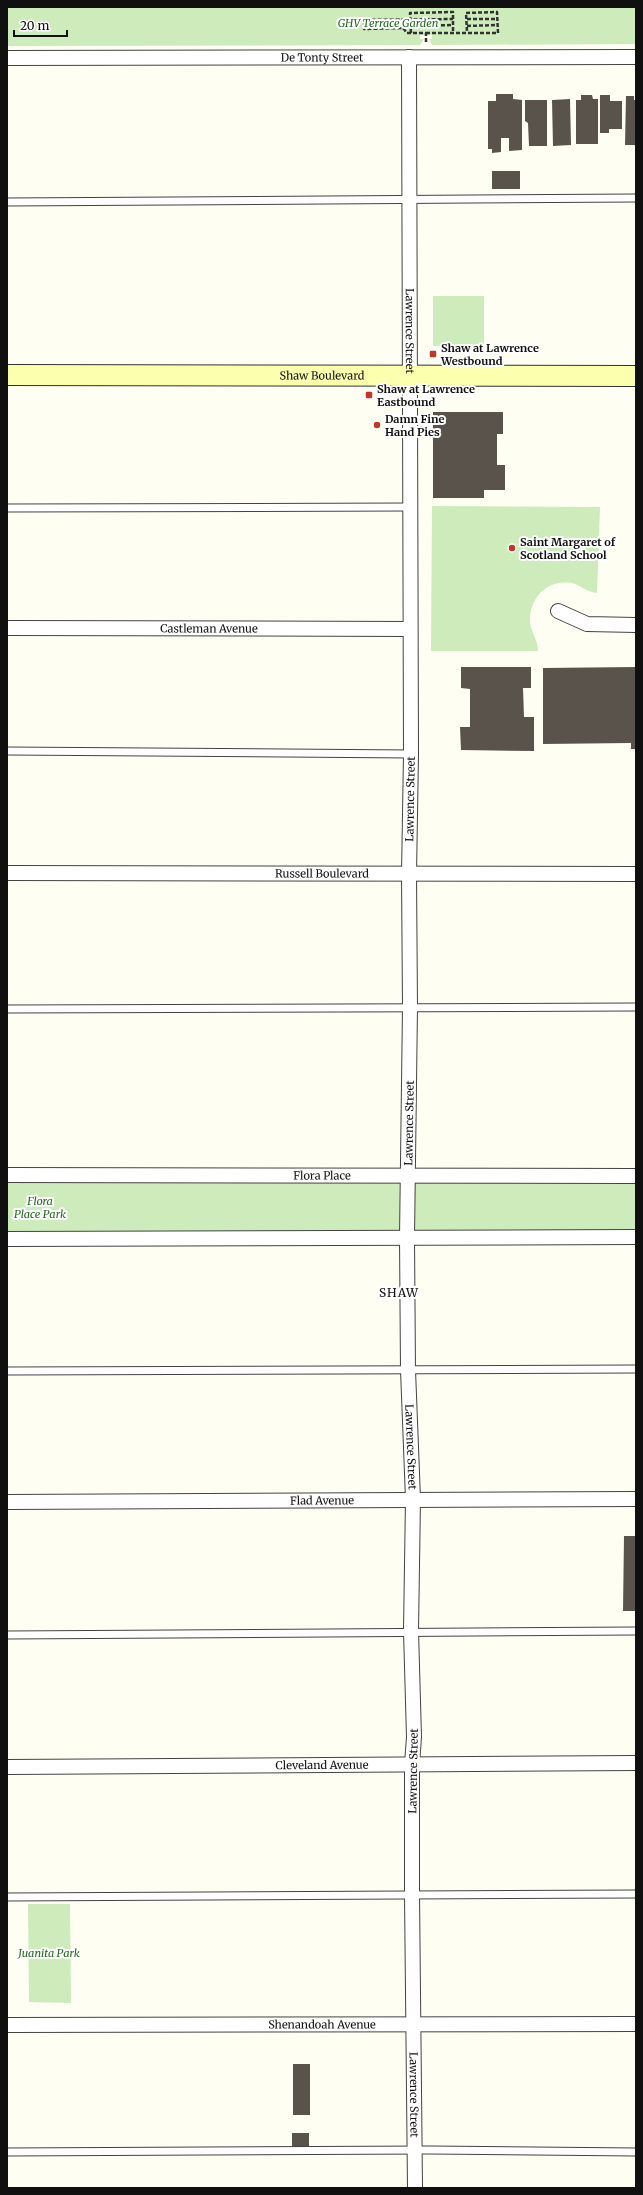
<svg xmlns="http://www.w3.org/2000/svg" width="643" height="2195" font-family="Merriweather,serif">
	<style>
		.green { fill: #cdebbb }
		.building { fill: #59534c }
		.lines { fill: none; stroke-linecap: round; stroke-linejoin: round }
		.lane-casing { stroke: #434343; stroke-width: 9 }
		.street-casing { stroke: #434343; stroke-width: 16 }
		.secondary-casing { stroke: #323232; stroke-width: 22 }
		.path { stroke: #323232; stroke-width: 2.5; stroke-dasharray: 4 2; stroke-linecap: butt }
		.lane { stroke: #fff; stroke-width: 7 }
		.street { stroke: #fff; stroke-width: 14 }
		.secondary { stroke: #fcffae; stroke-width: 20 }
		.poi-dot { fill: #c33525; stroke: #fff; stroke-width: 1.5 }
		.labels { text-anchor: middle; stroke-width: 4; stroke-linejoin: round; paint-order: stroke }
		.park-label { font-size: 11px; font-style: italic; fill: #236a1e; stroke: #fff }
		.street-label { font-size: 11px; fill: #101010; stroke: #fff }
		.poi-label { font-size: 11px; font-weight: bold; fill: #101010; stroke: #fff; text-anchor: start }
		.neighbourhood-label { font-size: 12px; letter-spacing: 1px; fill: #101010; stroke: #fff }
	</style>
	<rect width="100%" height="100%" fill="#fffef3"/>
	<path class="green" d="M7 7H636V44L432 45 429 39H432V35H420V39H424L420 45 7 46Z
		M433 296H484V346H433Z
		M432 506 600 507 597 593C587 592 583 587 575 584 549 577 529 597 530 622 531 633 538 639 538 651H431Z
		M7 1175 636 1176V1237L7 1239Z
		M28 1904H70L71 2003 29 2002Z"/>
	<path class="building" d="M496 94H513V99L522 100V150L509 151V138H501V152L492 153V149H488V101H496Z
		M581 95H592L593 99H598V144H576V100H581Z
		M600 95H610V101H622V129H609V133H600Z
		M626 96H634V100H636V145H625Z
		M570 99 571 145 553 146 552 100Z
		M525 100H547V146H529L528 123 525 121Z
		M492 171H520V189H492Z
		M433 412H503V434H497V465H505V490H484V498H433Z
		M461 667H531V688H523L524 717H534V751L461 750 460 727H470V689L461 688Z
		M636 667V749H631V743L543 744V668Z
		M624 1536H636V1611H623Z
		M293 2064H310V2115H293Z
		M292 2133H309V2149H292Z"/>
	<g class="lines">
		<g class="lane-casing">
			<path id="lane" d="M7 202 636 198
				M7 508 410 507
				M7 751 411 754
				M7 1009 636 1007
				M7 1371 636 1369
				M7 1635 636 1631
				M7 1897 636 1894
				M7 2152 430 2150 636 2152"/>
		</g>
		<g class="street-casing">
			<g id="street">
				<path id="s1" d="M409 57 411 754 409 875 410 1007 407 1238 408 1370 413 1499 411 1631 414 1737 412 1764V1895L415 2188"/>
				<path id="s2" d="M7 58 636 57"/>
				<path d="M558 611 587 624 636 625"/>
				<path id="s3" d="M7 628 410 629"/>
				<path id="s4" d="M7 873 636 874"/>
				<path id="s5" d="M7 1175 636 1176"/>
				<path d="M7 1239 636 1237"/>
				<path id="s6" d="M7 1502 636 1499"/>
				<path id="s7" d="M7 1767 636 1763"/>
				<path id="s8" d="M7 2025 636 2024"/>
			</g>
		</g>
		<g class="secondary-casing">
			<g id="secondary">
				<path id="s9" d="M7 375 636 376"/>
			</g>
		</g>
		<path class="path" d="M467 19H498
			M411 26 453 25
			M467 26 498 25
			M411 33 410 13 453 12V33
			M426 33H498L497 12 466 13 467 32
			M426 42V33H407L403 28 364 29V20L453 19"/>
		<use href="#lane" class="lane"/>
		<use href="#street" class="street"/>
		<use href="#secondary" class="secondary"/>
	</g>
	<g class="poi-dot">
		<rect x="429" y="350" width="8" height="8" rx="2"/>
		<rect x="365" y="391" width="8" height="8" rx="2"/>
		<circle cx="377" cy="425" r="4"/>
		<circle cx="512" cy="548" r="4"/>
	</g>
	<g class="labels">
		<g class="park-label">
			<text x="388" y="27">GHV Terrace Garden</text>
			<text x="40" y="1205">Flora<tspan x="40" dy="13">Place Park</tspan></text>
			<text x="49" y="1957">Juanita Park</text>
		</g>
		<g class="street-label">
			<text dy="4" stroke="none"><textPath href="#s2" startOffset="315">De Tonty Street</textPath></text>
			<text dy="4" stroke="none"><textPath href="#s1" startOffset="274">Lawrence Street</textPath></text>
			<text dy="4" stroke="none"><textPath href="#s9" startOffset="315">Shaw Boulevard</textPath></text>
			<text dy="4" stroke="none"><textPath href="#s3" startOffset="202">Castleman Avenue</textPath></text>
			<text transform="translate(410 799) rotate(-89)" y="4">Lawrence Street</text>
			<text dy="4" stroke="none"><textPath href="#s4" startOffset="315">Russell Boulevard</textPath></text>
			<text transform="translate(409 1123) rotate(-89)" y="4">Lawrence Street</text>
			<text dy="4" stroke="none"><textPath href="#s5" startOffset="315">Flora Place</textPath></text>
			<text dy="4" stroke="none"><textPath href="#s1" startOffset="1390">Lawrence Street</textPath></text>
			<text dy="4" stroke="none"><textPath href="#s6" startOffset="315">Flad Avenue</textPath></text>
			<text dy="4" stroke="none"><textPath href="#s7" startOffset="315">Cleveland Avenue</textPath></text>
			<text transform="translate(413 1771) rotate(-89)" y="4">Lawrence Street</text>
			<text dy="4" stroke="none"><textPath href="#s8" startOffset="315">Shenandoah Avenue</textPath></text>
			<text dy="4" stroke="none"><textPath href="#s1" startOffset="2038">Lawrence Street</textPath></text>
		</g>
		<g class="poi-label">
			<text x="441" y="352">Shaw at Lawrence<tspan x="441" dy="13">Westbound</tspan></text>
			<text x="377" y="393">Shaw at Lawrence<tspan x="377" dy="13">Eastbound</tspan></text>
			<text x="385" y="423">Damn Fine<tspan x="385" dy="13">Hand Pies</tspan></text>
			<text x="520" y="546">Saint Margaret of<tspan x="520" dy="13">Scotland School</tspan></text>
		</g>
		<g class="neighbourhood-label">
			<text x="399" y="1297">SHAW</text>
		</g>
	</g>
	<rect width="643" height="2195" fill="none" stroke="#101010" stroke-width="16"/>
	<path d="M14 30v6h53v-6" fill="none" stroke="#101010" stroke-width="2"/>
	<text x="20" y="30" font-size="12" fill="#101010" stroke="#ffffff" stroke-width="3" paint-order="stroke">20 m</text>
</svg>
